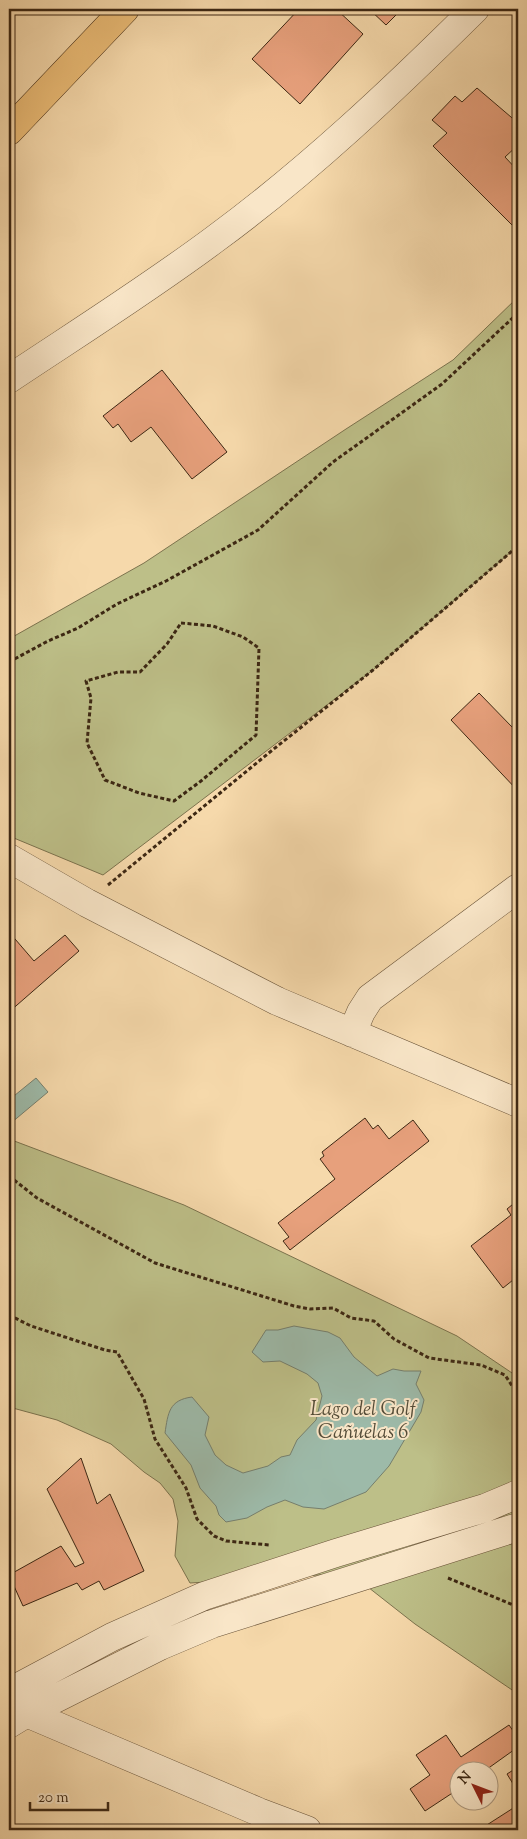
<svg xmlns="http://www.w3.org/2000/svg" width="527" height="1839" font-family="'Sorts Mill Goudy',serif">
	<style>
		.green { fill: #bdbf88; stroke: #7c734e }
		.water { fill: #9dbaa9; stroke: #767f6d }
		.building { fill: #e7a07c; stroke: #3c2713 }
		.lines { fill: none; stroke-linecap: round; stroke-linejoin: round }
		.minor-casing { stroke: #6a5439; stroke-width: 29 }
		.major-casing { stroke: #3c2713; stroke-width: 29 }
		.path { stroke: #3c2713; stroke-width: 3; stroke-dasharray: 4 2.5; stroke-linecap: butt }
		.minor { stroke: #f9e6c8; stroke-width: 28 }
		.major { stroke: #ebbc76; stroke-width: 28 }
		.labels { text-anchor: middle; stroke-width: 4; stroke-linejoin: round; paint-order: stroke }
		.water-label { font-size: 20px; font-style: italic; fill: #544c38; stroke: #f9e6c8 }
	</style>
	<rect width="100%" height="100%" fill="#f6d9ab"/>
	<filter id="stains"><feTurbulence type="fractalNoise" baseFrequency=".004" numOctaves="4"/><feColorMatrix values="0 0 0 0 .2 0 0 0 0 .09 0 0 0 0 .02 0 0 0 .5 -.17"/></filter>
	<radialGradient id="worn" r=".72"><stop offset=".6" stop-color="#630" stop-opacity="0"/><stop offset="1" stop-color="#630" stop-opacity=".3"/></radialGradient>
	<path class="green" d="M518 297V546L373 670 103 875 9 836V639L144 563 346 429 453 360Z
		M9 1139 184 1205 457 1336 518 1377V1694L415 1624 350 1573 190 1583 175 1556 178 1521 173 1499 160 1483 144 1472 111 1444 57 1420 9 1407Z"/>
	<path class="water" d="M36 1078 48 1092 11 1123 9 1120V1100Z
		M294 1326 328 1332 340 1338 354 1357 377 1376 393 1369 404 1371H421L416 1384 424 1400 421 1412 389 1466 366 1492 324 1509 303 1507 285 1500 267 1507 247 1518 226 1522 219 1515 216 1506 200 1488 191 1465 165 1433C168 1413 169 1400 192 1397L209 1417 205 1435 215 1455 226 1465 243 1473 268 1466 281 1457 290 1455 297 1440 316 1420 322 1396 318 1383 307 1374 280 1361 263 1362 252 1352 266 1330H278Z"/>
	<path class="building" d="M299 9H336L363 34 300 104 252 59Z
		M369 9H402L386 25Z
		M477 88 518 123V145L505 157 518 171V231L433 146 447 133 432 120 455 96 462 102Z
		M162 370 227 452 192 479 151 427 131 442 118 424 113 428 103 416Z
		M479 693 512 727 518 721V791L451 720Z
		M9 932 34 961 65 935 79 951 9 1012Z
		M365 1118 373 1129 378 1125 389 1139 413 1120 429 1141 290 1250 283 1241 289 1237 278 1223 335 1179 320 1159 324 1156 322 1152Z
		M518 1200V1276L503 1288 471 1246 511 1215 507 1209Z
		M81 1458 97 1504 110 1494 144 1571 104 1590 99 1581 82 1590 77 1583 23 1606 9 1575 61 1546 75 1567 84 1563 47 1489Z
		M509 1725 518 1738V1747L483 1772H460V1788L425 1811 410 1789 430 1775 416 1755 446 1735 461 1757Z
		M518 1767V1792L507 1774Z
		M518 1805V1830H479Z"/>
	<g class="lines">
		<g class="minor-casing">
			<path id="minor" d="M9 379C78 333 148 289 215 239 309 170 393 90 475 9
				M9 858 87 903 277 1001 518 1103
				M352 1033 361 1012 370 998 518 888
				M9 1692 112 1637 204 1596 336 1553 485 1508 518 1494
				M17 1709 259 1812 307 1830
				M9 1724 27 1713 160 1646 212 1624 518 1527"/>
		</g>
		<g class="major-casing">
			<path id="major" d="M9 131 125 9"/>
		</g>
		<path class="path" d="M181 623 213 626 243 637 259 648 256 735 201 781 174 801 139 793 105 780 87 743 91 698 86 681 118 672H140L167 644Z
			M9 662 48 641 78 628 117 604 166 581 258 530 333 462 442 384 518 313
			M108 885 270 752 373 670 518 546
			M9 1176 37 1198 155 1263 294 1306 310 1309 333 1308 351 1318 374 1321 394 1339 429 1358 481 1365 505 1375 518 1395
			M9 1315 31 1326 105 1350 117 1352 144 1399 155 1439 186 1488 197 1519 214 1536 226 1541 269 1545
			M448 1578 518 1607"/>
		<use href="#minor" class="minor"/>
		<use href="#major" class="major"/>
	</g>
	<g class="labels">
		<g class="water-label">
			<text x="363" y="1415">Lago del Golf<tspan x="363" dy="23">Cañuelas 6</tspan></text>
		</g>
	</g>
	<rect width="527" height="1839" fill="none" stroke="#f6d9ab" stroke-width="30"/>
	<rect x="10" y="10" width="507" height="1819" fill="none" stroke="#3c2713" stroke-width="2.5"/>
	<rect x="15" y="15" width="497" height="1809" fill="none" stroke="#3c2713"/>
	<g transform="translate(474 1786) rotate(312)"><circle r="24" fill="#f9e6c8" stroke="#ad9a80"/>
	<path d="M0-4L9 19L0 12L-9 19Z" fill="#8f2418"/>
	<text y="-8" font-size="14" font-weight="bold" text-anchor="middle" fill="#3c2713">N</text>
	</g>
	<path d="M30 1802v8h78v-8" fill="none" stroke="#3c2713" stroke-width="2.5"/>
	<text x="38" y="1802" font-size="15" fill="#3c2713" stroke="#f9e6c8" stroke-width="4" paint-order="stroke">20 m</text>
	<rect width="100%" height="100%" filter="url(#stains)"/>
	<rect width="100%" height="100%" fill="url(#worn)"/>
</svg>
